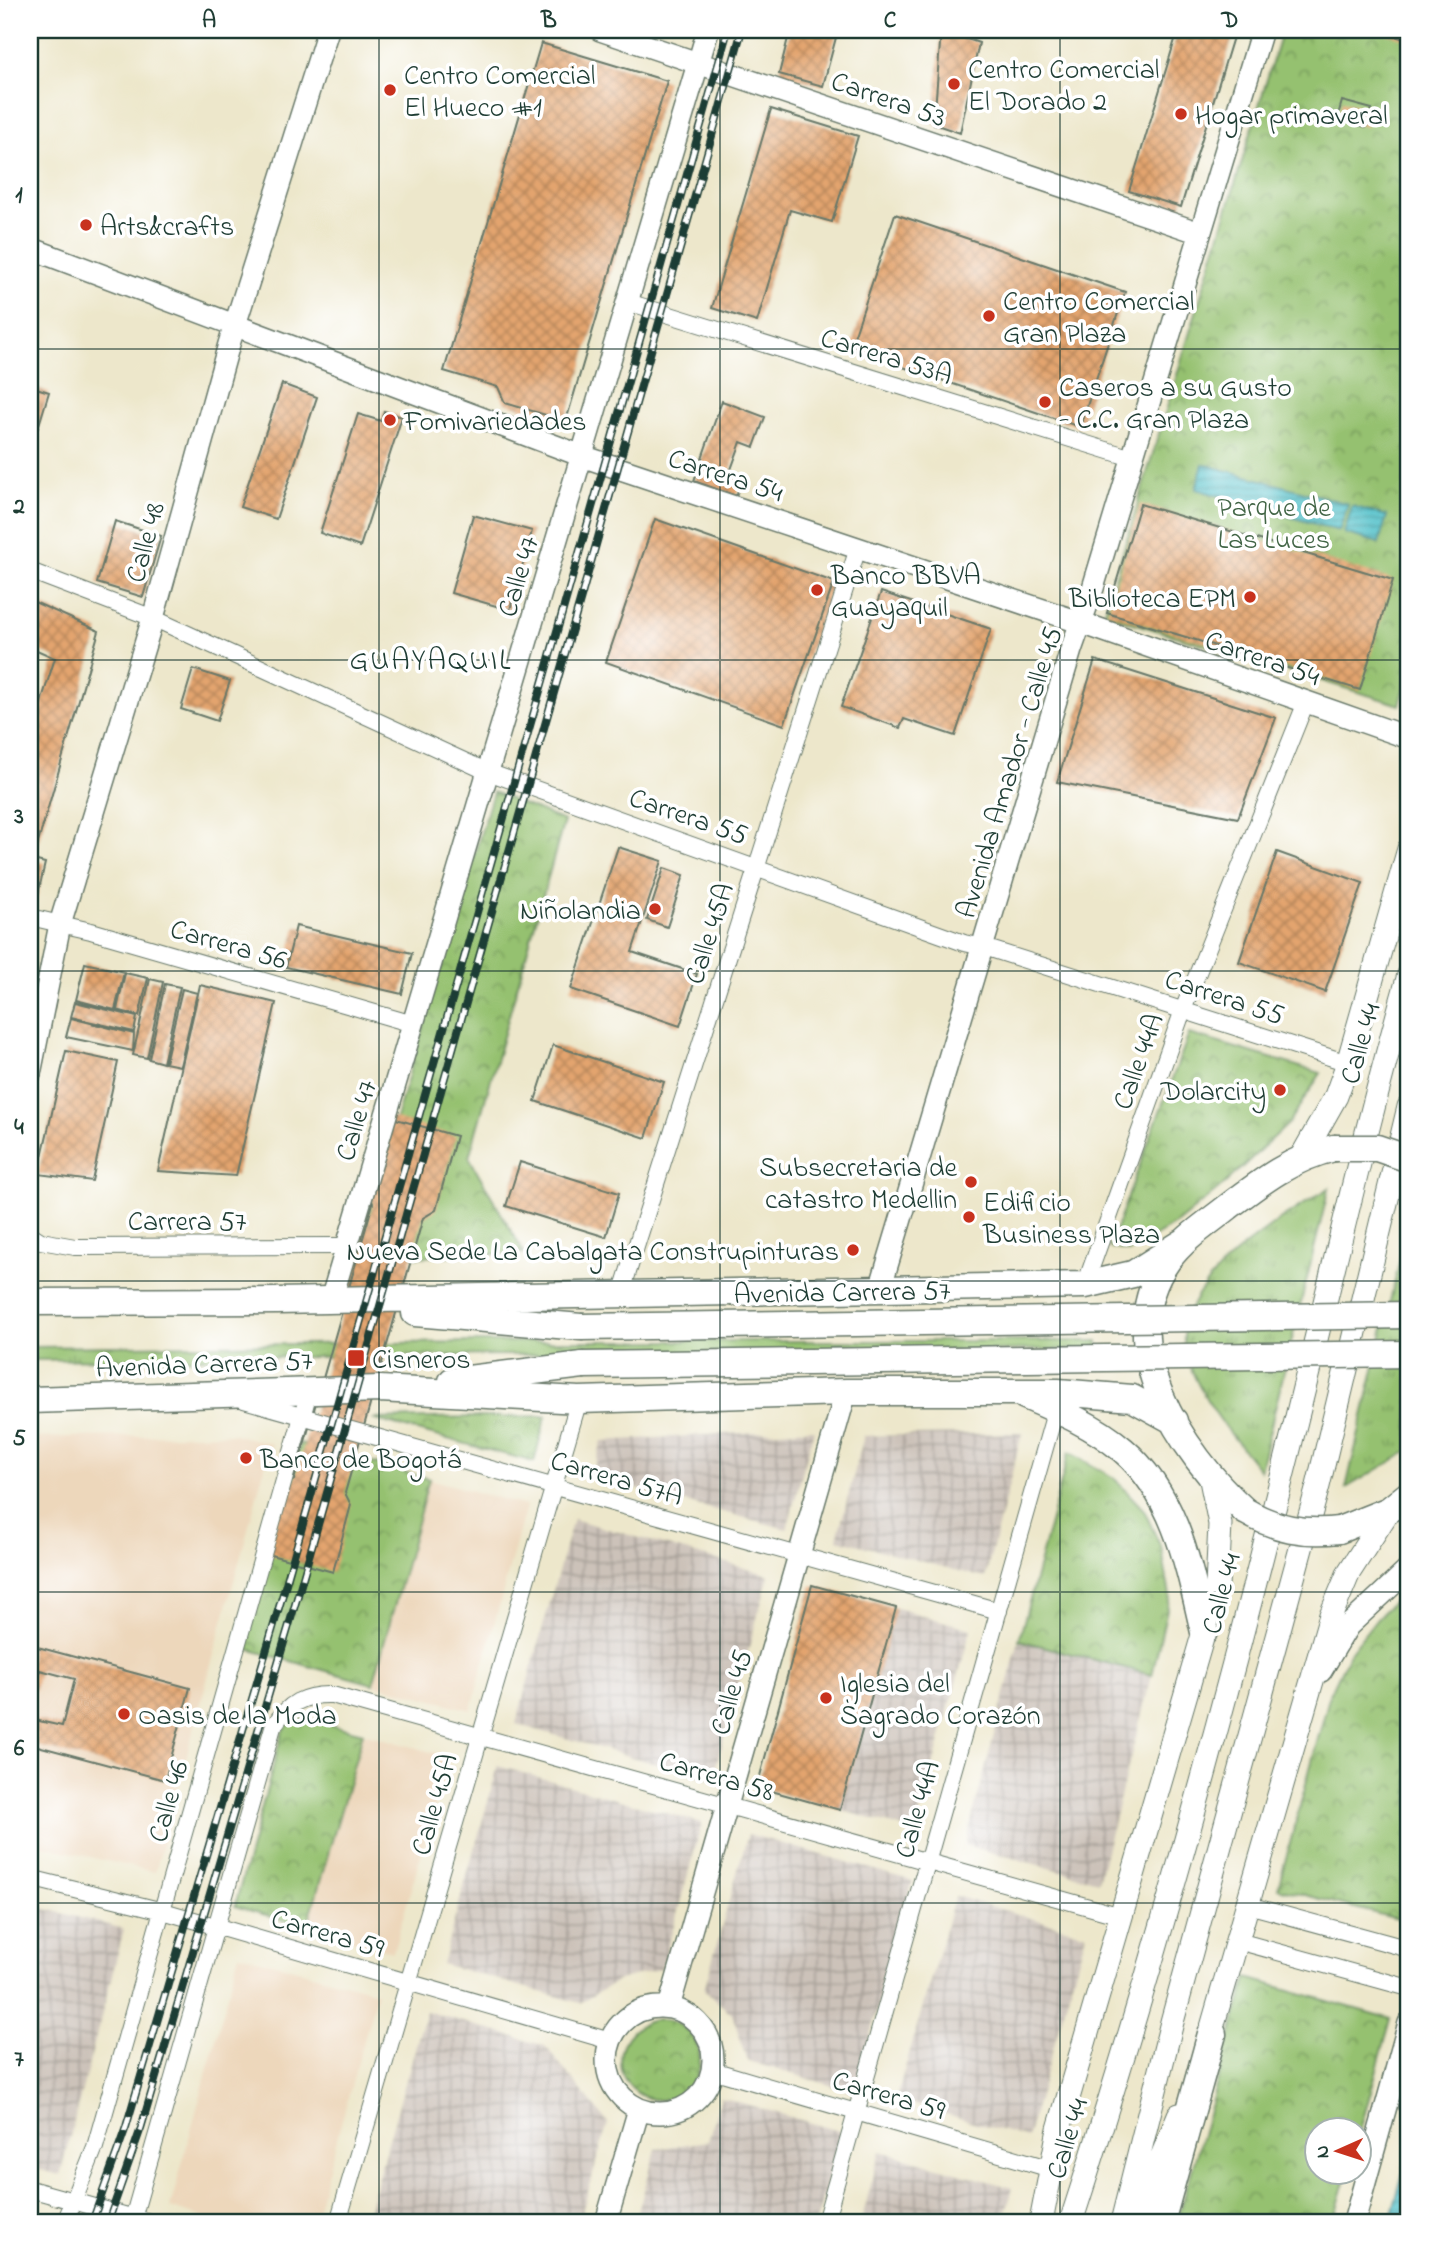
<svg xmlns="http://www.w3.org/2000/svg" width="1439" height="2252" font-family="'Indie Flower',sans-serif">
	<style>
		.built { fill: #edd7bb }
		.industrial { fill: url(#industrial-grid) }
		.grass { fill: url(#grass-tufts); stroke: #5a7f52; stroke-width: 2 }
		.park { fill: url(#park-crowns); stroke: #5a7f52; stroke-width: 2 }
		.water { fill: url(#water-rules); stroke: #3a8080; stroke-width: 2 }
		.building { fill: url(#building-cross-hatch) }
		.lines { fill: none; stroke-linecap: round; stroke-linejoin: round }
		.minor-casing { stroke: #677869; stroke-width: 18 }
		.tertiary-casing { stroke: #677869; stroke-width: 24 }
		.secondary-casing { stroke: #677869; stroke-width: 25 }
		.primary-casing { stroke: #677869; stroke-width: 29 }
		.trunk-casing { stroke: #677869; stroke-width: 31 }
		.minor { stroke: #fff; stroke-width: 16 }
		.tertiary { stroke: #fff; stroke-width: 21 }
		.secondary { stroke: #fff; stroke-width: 23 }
		.primary { stroke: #fff; stroke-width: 26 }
		.trunk { stroke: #fff; stroke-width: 28 }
		.rail-casing { stroke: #1f3d34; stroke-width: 8 }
		.rail { stroke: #fff; stroke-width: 5; stroke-dasharray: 16; stroke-linecap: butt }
		.primary-bridge-casing { stroke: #677869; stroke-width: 29; stroke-linecap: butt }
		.primary-bridge { stroke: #fff; stroke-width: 26 }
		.grid { fill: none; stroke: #1f3d34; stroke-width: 2; stroke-opacity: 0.55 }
		.poi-dot { fill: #c8321e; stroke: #fff; stroke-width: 2.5 }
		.labels { text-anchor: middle; stroke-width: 7; stroke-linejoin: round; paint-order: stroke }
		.poi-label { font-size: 28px; fill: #1f3d34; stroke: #fff; text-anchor: start }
		.street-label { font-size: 28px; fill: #1f3d34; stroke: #fff }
		.park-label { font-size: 28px; fill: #426546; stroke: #fff }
		.neighbourhood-label { font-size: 30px; letter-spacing: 2px; fill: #1f3d34; stroke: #fff }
		.neatline { fill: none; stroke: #1f3d34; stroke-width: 2.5 }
		.grid-label { font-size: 23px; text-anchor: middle; font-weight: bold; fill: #1f3d34 }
	</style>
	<defs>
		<pattern id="industrial-grid" width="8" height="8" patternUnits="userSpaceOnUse" patternTransform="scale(1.75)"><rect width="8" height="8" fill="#ccc2b9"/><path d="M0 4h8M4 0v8" fill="none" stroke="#a59f97"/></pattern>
		<pattern id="grass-tufts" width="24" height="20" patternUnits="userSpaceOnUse" patternTransform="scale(1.75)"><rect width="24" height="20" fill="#95c170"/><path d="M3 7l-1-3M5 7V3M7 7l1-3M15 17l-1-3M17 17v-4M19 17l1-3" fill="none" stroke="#799e5d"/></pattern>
		<pattern id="park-crowns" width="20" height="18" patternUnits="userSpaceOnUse" patternTransform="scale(1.75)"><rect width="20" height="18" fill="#95c170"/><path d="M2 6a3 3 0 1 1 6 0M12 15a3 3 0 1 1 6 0" fill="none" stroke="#799e5d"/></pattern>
		<pattern id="water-rules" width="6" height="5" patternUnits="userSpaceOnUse" patternTransform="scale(1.75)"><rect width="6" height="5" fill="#55c2cb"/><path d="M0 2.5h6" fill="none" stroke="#469fa6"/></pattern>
		<pattern id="building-cross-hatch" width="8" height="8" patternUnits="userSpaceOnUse" patternTransform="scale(1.75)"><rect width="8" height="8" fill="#e3a46e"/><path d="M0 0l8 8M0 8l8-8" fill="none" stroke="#b7875b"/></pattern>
	</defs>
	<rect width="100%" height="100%" fill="#fff"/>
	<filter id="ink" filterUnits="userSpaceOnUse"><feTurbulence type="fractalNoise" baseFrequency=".0143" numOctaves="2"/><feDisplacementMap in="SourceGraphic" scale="14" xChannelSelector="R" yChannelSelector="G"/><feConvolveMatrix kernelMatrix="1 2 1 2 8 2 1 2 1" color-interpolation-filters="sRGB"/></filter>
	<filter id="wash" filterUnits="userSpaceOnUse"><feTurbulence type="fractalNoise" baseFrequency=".00686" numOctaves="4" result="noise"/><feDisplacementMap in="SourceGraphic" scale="28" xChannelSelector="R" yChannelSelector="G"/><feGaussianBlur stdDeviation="1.57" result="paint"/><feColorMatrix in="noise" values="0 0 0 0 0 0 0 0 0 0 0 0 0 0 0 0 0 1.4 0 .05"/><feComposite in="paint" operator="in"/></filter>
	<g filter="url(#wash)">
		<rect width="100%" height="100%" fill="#ede7cb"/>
		<path class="built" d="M233 1434 271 1444 155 1872 30 1843V1438Z
			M429 1479 526 1506 471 1710 374 1684Z
			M363 1733 449 1757 393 1952 307 1927Z
			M239 1954 377 1992 314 2222H220L170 2208Z"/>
		<path class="industrial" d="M814 1429 787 1529 592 1477 602 1441Z
			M1022 1433 985 1578 837 1539 864 1436Z
			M573 1519 769 1575 712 1780 516 1724Z
			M896 1608 971 1629 915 1831 840 1810Z
			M1019 1640 1152 1675 1098 1881 965 1845Z
			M498 1766 702 1823 662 1968 619 1980 580 2003 442 1964Z
			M748 1834 913 1881 854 2092 748 2061 732 2014 704 1990Z
			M955 1896 1086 1934 1027 2138 896 2099Z
			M30 1905 124 1929 60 2175 30 2167Z
			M426 2011 545 2046 608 2123 579 2222H365Z
			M721 2097 842 2132 816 2222H635L656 2149 708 2141Z
			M880 2151 1013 2188 1003 2222H861Z"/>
		<path class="grass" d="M1329 1188 1260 1470C1232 1436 1201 1400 1187 1358 1163 1287 1279 1220 1329 1188Z
			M1409 1221V1451L1346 1488Z
			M581 1341H1098V1349L30 1360V1347Z"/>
		<path class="park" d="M1282 30H1409V673L1400 705 1104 614Z
			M493 792 564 821 469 1157 524 1253 354 1259Z
			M1189 1034 1321 1073 1288 1124 1220 1188 1177 1223 1129 1252 1109 1247Z
			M546 1416 534 1462 372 1419Z
			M300 1443 429 1479 373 1684 244 1648Z
			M1069 1452 1114 1478 1144 1510 1162 1550 1170 1596 1152 1675 1019 1640Z
			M1409 1585V1922L1278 1888 1330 1694 1349 1654 1377 1618Z
			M307 1719 363 1733 307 1927 235 1906 283 1730 293 1721Z
			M1247 1978 1391 2019 1359 2134 1358 2130H1316V2172H1348L1333 2222H1177Z
			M620 2060a40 40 0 1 1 80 0a40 40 0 1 1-80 0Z"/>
		<path class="water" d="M1203 464 1348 504 1339 531 1196 489Z
			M1352 506 1387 516 1379 543 1344 533Z
			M1409 2150V2222H1390Z"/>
		<g id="blocks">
			<path class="building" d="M790 30H838L823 86 779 74Z
				M941 30 979 43 960 133 934 124Z
				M1178 30H1208L1233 37 1181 207 1129 191Z
				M1376 30H1409V32L1407 40Z
				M541 43 667 81 566 421 505 403 498 387 444 371Z
				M1342 101 1372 109 1366 127 1337 119Z
				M771 109 858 136 832 222 790 210 757 322 712 308Z
				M895 214 1125 292 1080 427 850 349Z
				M282 384 317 397 276 519 240 507Z
				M30 386 49 392 38 428 30 426Z
				M722 401 765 417 754 447 741 442 729 475 742 480 736 496 694 481Z
				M384 411 402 417 360 547 320 533 358 414 381 421Z
				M1140 504 1393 580 1360 690 1107 613Z
				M473 515 532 531 510 610 451 593Z
				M655 519 834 582 784 725 606 662Z
				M115 521 161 536 143 597 97 583Z
				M881 592 991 629 955 736 904 719 900 728 841 707Z
				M30 600 99 631 33 860 45 863 36 903 30 901V737L55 658 30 647Z
				M1095 660 1276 718 1238 818 1057 782Z
				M193 669 230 681 217 721 181 709Z
				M618 847 662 861 632 952 697 974 680 1026 571 989Z
				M1277 852 1363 883 1325 992 1239 962Z
				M664 868 684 875 667 927 647 920Z
				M296 926 412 953 402 994 286 967Z
				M85 963 124 972 115 1010 76 1000Z
				M125 973 148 978 139 1016 117 1010Z
				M150 979 163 982 147 1058 133 1055Z
				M165 984 180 987 163 1063 149 1059Z
				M200 985 276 1003 236 1176 158 1171Z
				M182 989 197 993 180 1066 165 1063Z
				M75 1002 137 1017 134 1032 71 1017Z
				M71 1018 134 1034 133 1051 66 1037Z
				M553 1045 664 1082 646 1138 535 1101Z
				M66 1051 118 1062 92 1181 38 1174Z
				M389 1117 456 1136 436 1210 423 1218 345 1493 351 1505 333 1572 267 1554 286 1485 294 1480 373 1203 368 1192Z
				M520 1162 619 1193 606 1237 506 1206Z
				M812 1585 896 1608 840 1810 757 1787Z
				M30 1645 190 1688 165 1780 30 1744V1719L62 1726 74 1679 40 1670 30 1705Z"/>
		</g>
	</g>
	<g filter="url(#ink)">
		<use href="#blocks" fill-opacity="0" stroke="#677869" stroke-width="2"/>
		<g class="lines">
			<g class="minor-casing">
				<path id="minor" d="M628 302 1132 458
					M30 571 153 618 488 772 964 943 984 947 1348 1063
					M30 917 91 931 413 1024
					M30 1234 41 1241 75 1247 347 1246
					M1085 1285 1183 1010 1306 702
					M621 1294 858 548
					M244 1400 999 1611
					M30 1878 163 1911 610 2041
					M1248 1905 1409 1949
					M1238 1941 1409 1988
					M712 2070 1051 2169
					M30 2189 149 2222
					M65 2222 95 2147 309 1392
					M132 2222 273 1727C288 1703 304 1694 332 1695L1121 1916
					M338 2222 579 1400
					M825 2222 1056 1409"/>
			</g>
			<g class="tertiary-casing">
				<path id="tertiary" d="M600 30 1200 233
					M30 248 582 456 1082 623 1409 738
					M30 1074 60 924 153 618 229 344 328 30
					M880 1289 1071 650 1093 588 1262 30
					M331 1300 708 30
					M1321 1671 1348 1626 1409 1569
					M607 2060a53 53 0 1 1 106 0a53 53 0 1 1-106 0Z
					M669 2007 846 1392
					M606 2222 639 2109
					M1354 2222 1409 2023"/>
			</g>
			<g class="secondary-casing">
				<path id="secondary" d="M1301 1158 1336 1096 1348 1063 1409 849
					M1206 2048 1331 1615 1349 1572 1389 1510
					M1041 2222 1059 2129 1217 1587 1220 1524 1210 1475
					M1071 2222C1151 1976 1220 1724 1283 1473 1325 1307 1362 1140 1409 975
					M1122 2222 1172 2022 1318 1486 1409 1107
					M1135 2222 1179 2115"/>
			</g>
			<g class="primary-casing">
				<path id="primary" d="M30 1302 277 1301 1085 1285 1133 1274 1182 1243
					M415 1313 581 1327
					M452 1381 583 1365
					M1025 1396C1058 1410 1095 1426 1123 1450 1176 1495 1189 1568 1204 1632
					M30 1400 380 1389 579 1400 846 1392H1058L1132 1398 1174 1421
					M1245 1511C1182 1454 1108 1343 1168 1260 1184 1238 1208 1223 1228 1207 1262 1181 1292 1158 1334 1148
					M1339 1530 1389 1510 1409 1494"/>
			</g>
			<g class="trunk-casing">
				<path id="trunk" d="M1160 2222 1212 2034"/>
			</g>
			<use href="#minor" class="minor"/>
			<use href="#tertiary" class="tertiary"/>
			<use href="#secondary" class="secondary"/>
			<use href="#primary" class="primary"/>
			<use href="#trunk" class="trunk"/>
			<g class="rail-casing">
				<path id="rail" d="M92 2222 126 2127 285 1587 728 30
					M108 2222 141 2128 300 1588 742 30"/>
			</g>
			<use href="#rail" class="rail"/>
			<g class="primary-bridge-casing">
				<path id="primary-bridge" d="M1334 1148H1377L1409 1159
					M581 1327 1409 1315
					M583 1365 1409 1354
					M1245 1511C1276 1529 1304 1534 1339 1530"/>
			</g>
			<use href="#primary-bridge" class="primary-bridge"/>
		</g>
	</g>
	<path class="grid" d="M379 30V2222M720 30V2222M1060 30V2222M30 349H1409M30 660H1409M30 971H1409M30 1281H1409M30 1592H1409M30 1903H1409"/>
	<g class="poi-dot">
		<circle cx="954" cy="84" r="7"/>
		<circle cx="390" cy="90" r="7"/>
		<circle cx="1181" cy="114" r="7"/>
		<circle cx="86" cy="225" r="7"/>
		<circle cx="989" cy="316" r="7"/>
		<circle cx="1045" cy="402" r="7"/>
		<circle cx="390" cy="420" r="7"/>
		<circle cx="817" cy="590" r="7"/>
		<circle cx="1250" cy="597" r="7"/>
		<circle cx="655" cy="909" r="7"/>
		<circle cx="1280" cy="1090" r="7"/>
		<circle cx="971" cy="1182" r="7"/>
		<circle cx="969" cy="1217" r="7"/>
		<circle cx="853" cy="1250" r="7"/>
		<rect x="347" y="1349" width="18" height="18" rx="3.5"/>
		<circle cx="246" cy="1458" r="7"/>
		<circle cx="826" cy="1698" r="7"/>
		<circle cx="124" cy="1714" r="7"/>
	</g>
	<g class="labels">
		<g class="poi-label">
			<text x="968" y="78">Centro Comercial<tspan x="968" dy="32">El Dorado 2</tspan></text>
			<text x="404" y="84">Centro Comercial<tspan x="404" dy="32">El Hueco #1</tspan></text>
			<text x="1195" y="124">Hogar primaveral</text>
			<text x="100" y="235">Arts&amp;crafts</text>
			<text x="1003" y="310">Centro Comercial<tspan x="1003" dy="32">Gran Plaza</tspan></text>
			<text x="1059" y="396">Caseros a su Gusto<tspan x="1059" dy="32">- C.C. Gran Plaza</tspan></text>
			<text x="404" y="430">Fomivariedades</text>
			<text x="831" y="584">Banco BBVA<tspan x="831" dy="32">Guayaquil</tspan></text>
			<text x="1236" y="607" text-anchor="end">Biblioteca EPM</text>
			<text x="641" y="919" text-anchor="end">Niñolandia</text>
			<text x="1266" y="1100" text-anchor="end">Dolarcity</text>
			<text x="957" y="1176" text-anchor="end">Subsecretaria de<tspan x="957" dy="32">catastro Medellin</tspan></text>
			<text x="983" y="1211">Edificio<tspan x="983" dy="32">Business Plaza</tspan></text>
			<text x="839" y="1260" text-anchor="end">Nueva Sede La Cabalgata Construpinturas</text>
			<text x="372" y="1368">Cisneros</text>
			<text x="260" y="1468">Banco de Bogotá</text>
			<text x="840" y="1692">Iglesia del<tspan x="840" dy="32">Sagrado Corazón</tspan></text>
			<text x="138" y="1724">Oasis de la Moda</text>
		</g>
		<g class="street-label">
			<text transform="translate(889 98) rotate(19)" y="10">Carrera 53</text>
			<text transform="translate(887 355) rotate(17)" y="10">Carrera 53A</text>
			<text transform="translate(726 474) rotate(18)" y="10">Carrera 54</text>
			<text transform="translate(144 542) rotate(-75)" y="10">Calle 48</text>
			<text transform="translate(517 576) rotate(-73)" y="10">Calle 47</text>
			<text transform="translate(1263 657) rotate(19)" y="10">Carrera 54</text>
			<text transform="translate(1008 772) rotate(-73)" y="10">Avenida Amador - Calle 45</text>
			<text transform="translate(689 815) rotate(19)" y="10">Carrera 55</text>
			<text transform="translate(708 933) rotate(-72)" y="10">Calle 45A</text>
			<text transform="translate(229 943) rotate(16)" y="10">Carrera 56</text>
			<text transform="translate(1225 996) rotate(18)" y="10">Carrera 55</text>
			<text transform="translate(1359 1043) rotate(-74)" y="10">Calle 44</text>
			<text transform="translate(1137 1061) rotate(-70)" y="10">Calle 44A</text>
			<text transform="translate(355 1120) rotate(-73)" y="10">Calle 47</text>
			<text x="187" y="1230">Carrera 57</text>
			<text transform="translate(842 1291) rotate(-1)" y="10">Avenida Carrera 57</text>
			<text transform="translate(204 1363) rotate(-2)" y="10">Avenida Carrera 57</text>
			<text transform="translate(617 1477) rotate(16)" y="10">Carrera 57A</text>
			<text transform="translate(1220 1593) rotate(-75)" y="10">Calle 44</text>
			<text transform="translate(730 1692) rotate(-74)" y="10">Calle 45</text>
			<text transform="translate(717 1775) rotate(16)" y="10">Carrera 58</text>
			<text transform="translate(167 1801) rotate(-74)" y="10">Calle 46</text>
			<text transform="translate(433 1804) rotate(-74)" y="10">Calle 45A</text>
			<text transform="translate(916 1809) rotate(-74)" y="10">Calle 44A</text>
			<text transform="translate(328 1932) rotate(16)" y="10">Carrera 59</text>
			<text transform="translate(889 2094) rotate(16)" y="10">Carrera 59</text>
			<text transform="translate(1066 2138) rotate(-73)" y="10">Calle 44</text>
		</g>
		<g class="park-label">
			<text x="1274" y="516">Parque de<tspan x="1274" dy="32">Las Luces</tspan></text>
		</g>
		<g class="neighbourhood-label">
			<text x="431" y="669">GUAYAQUIL</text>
		</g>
	</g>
	<rect width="1439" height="2252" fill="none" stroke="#fff" stroke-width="77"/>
	<g transform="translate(1338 2151) rotate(267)"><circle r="33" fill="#ffffff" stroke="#a5b1ae" stroke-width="2"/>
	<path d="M0-5L12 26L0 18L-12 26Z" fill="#c8321e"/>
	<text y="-10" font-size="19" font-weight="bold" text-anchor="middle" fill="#1f3d34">N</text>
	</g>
	<rect x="38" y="38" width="1362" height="2176" class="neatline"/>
	<g class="grid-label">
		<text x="209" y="27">A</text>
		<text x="549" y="27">B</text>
		<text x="890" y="27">C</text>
		<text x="1230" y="27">D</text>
		<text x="19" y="202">1</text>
		<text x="19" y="513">2</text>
		<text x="19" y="823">3</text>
		<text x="19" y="1134">4</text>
		<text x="19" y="1445">5</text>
		<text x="19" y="1755">6</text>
		<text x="19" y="2066">7</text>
	</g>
</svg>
